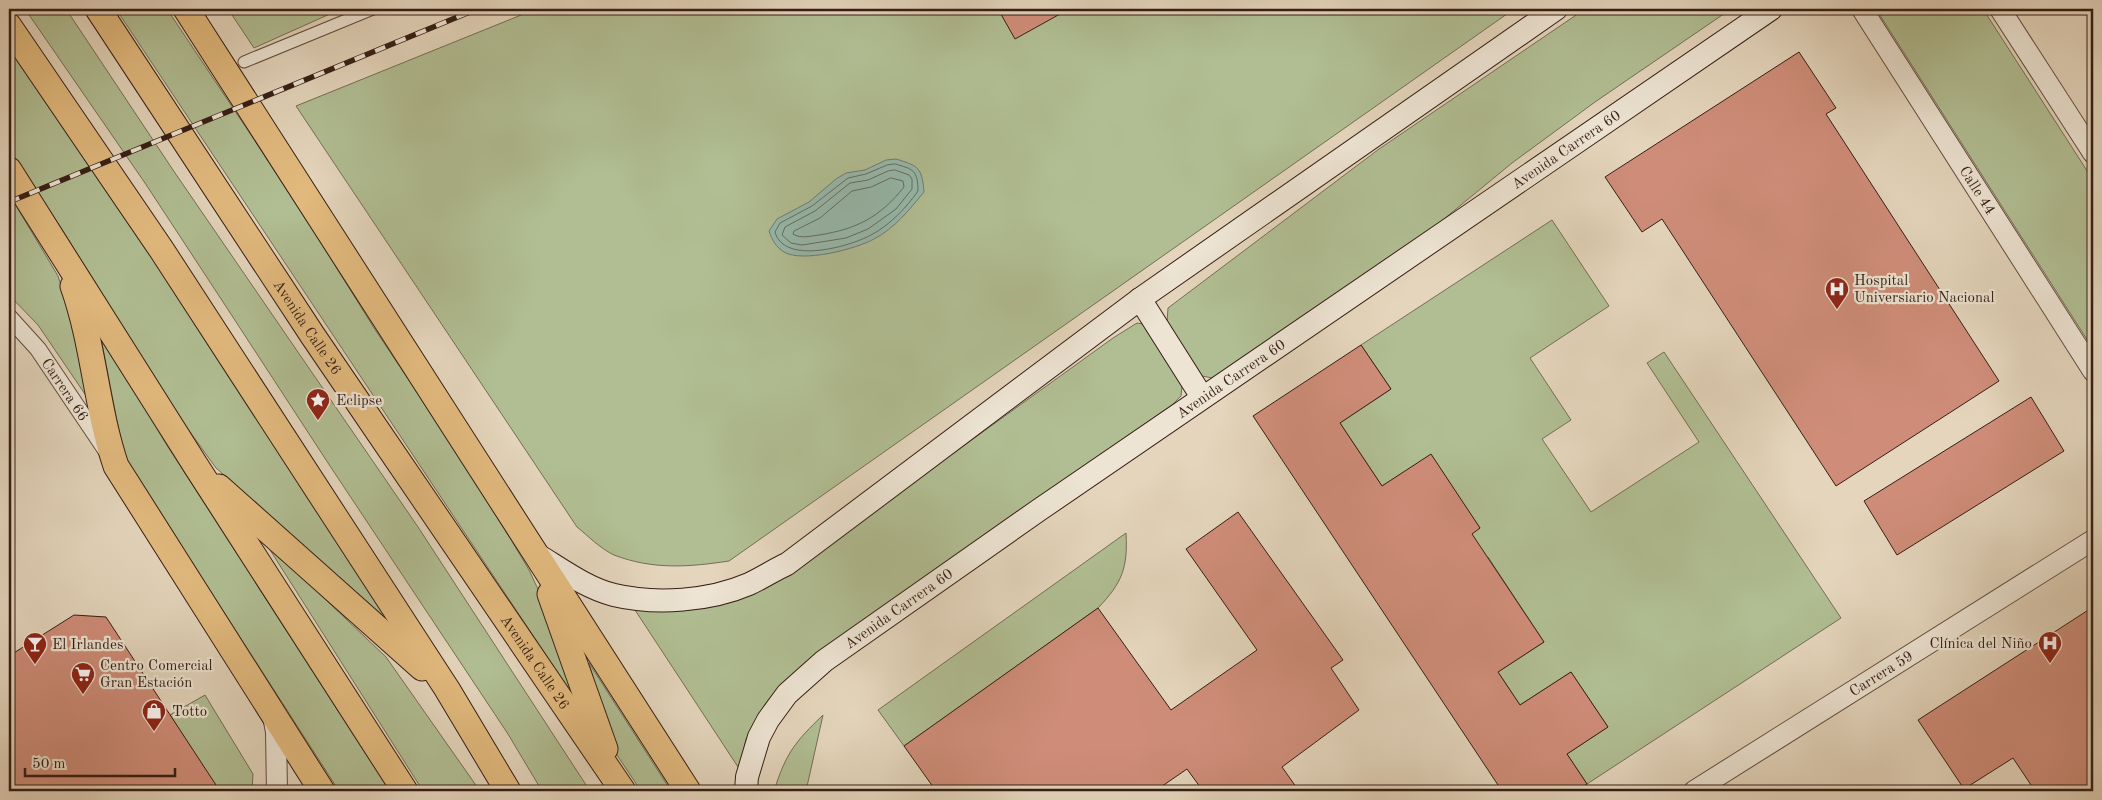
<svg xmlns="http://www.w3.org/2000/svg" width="2102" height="800" font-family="'Old Standard TT',serif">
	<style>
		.green { fill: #b1be93; stroke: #746e54 }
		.water { fill: #96b9ac; stroke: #707b70 }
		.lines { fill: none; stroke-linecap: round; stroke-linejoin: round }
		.shore { stroke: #666c60; stroke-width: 1 }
		.building { fill: #cf8d79; stroke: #361e15 }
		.pedestrian-casing { stroke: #624c3f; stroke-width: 13 }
		.minor-casing { stroke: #624c3f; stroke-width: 18 }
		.tertiary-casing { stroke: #624c3f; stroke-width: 22 }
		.secondary-casing { stroke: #361e15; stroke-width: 24 }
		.primary-casing { stroke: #361e15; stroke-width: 27 }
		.pedestrian { stroke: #ede4d3; stroke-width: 11 }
		.minor { stroke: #ede4d3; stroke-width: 16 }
		.tertiary { stroke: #ede4d3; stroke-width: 20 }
		.secondary { stroke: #ede4d3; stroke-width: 22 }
		.primary { stroke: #e2ba7e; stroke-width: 25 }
		.rail-casing { stroke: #361e15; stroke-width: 5.5 }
		.rail { stroke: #ede4d3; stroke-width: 4; stroke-dasharray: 11; stroke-linecap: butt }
		.labels { text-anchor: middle; stroke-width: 4.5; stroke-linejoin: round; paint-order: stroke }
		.street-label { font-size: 15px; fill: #361e15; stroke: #ede4d3 }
		.poi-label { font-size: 15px; fill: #361e15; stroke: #ede4d3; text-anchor: start }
	</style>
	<rect width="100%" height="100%" fill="#e4d5bc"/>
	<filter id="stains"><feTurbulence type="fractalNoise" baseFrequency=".004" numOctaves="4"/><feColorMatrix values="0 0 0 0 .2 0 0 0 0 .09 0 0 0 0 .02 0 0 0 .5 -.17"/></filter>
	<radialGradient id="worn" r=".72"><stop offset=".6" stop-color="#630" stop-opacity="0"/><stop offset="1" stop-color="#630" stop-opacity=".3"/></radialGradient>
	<path class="green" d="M25 9H66L173 170 418 527 590 791H542L508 734 330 466 225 305 145 183Z
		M116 9H167L293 198 374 328 475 479 529 570 557 630 572 694Z
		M228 9H341L254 48Z
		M536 9H1514L729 561C689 567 653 570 614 555 601 549 588 536 577 527L296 106Z
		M1585 9H1731L1595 102 1512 163 1433 228 1221 373 1212 378 1202 376 1195 369 1167 323 1168 308 1379 149Z
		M1876 9H1983L2093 180V349Z
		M9 46 83 152 391 623 216 468 177 414 61 228 9 149Z
		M9 194 58 276 77 336 91 403 38 325 9 295Z
		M1552 220 1609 306 1530 358 1571 420 1542 439 1591 512 1699 442 1647 363 1664 352 1841 618 1587 784 1567 754 1608 727 1571 672 1520 705 1498 672 1544 642 1488 557 1448 582 1433 559 1480 528 1431 455 1382 486 1340 423 1391 389 1361 345Z
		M1137 323 1143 324 1182 386 1181 396 1172 405 823 648 764 709 746 739 740 770 635 610 659 611 819 550 1113 338Z
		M100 333 168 447 390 791H339L124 457Z
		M1126 533C1128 568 1122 583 1098 608L904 746 878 710Z
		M265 542 386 657 480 791H423Z
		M589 663 671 791H641L613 749Z
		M205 695 253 774 252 791H206L215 785 170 715Z
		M823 715 806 791H774C786 753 795 742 823 715Z"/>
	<path class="water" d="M896 159C919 166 922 168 924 192 909 210 895 228 874 239 856 249 802 263 784 252 776 247 772 240 769 231L777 219 809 202 836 179 846 173 865 170 886 160Z"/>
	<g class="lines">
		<path class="shore" d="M895 164C913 169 918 170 918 191 906 208 890 225 871 235 849 247 784 265 775 232L780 223 812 206 848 178 866 174 887 165Z
			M895 170 909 175 912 179V189L896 209 868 229 846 238 802 245 791 243 782 235 785 227 815 211 850 183 868 180 888 171Z
			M891 178 903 181 904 187C880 217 857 229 819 235 810 236 801 239 793 234L794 231 820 218 852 191 871 187Z"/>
	</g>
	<path class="building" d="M998 9H1069L1015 39Z
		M1799 52 1836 108 1826 114 1999 381 1836 486 1662 219 1642 232 1605 177Z
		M1361 345 1391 389 1340 423 1382 486 1431 454 1480 528 1472 534 1544 642 1498 672 1520 705 1571 672 1608 727 1567 754 1587 784 1576 791H1502L1253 416Z
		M2031 397 2064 451 1897 555 1864 501Z
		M1238 512 1343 660 1331 668 1359 710 1282 767 1299 791H1203L1187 769 1155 791H1028L1024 785 1015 791H936L904 746 1098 608 1171 710 1257 650 1186 549Z
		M2093 607V791H2035L2013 758 1964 789 1918 720Z
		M74 615 106 617 216 785 206 791H9V656Z"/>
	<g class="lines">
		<g class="pedestrian-casing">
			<path id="pedestrian" d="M244 62 373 9"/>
		</g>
		<g class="minor-casing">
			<g id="minor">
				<path id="s1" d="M9 317 38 349 106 450"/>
			</g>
		</g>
		<g class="tertiary-casing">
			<g id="tertiary">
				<path id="s2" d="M1862 9 2093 371"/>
				<path d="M2000 9 2093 153"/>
				<path d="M273 716 276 732 277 791"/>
				<path id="s3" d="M1694 791 2093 540"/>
			</g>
		</g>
		<g class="secondary-casing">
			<g id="secondary">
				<path d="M1140 299 1202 397"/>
				<path d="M536 554C561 569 586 588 614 595 656 605 710 601 749 584 762 578 774 570 787 564L1140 299 1556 9"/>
				<path id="s4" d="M746 791 747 777 759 737 768 720 787 694 824 661 1039 510 1771 9"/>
			</g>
		</g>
		<g class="primary-casing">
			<g id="primary">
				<path id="s5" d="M98 9 313 336 623 791"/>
				<path d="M186 9 688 791"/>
				<path d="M9 26 161 249 447 689 508 791"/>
				<path d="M9 170 196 466 405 791"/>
				<path d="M73 286C94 345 96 407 116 466L322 791"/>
				<path d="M219 487 422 668"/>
				<path d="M550 594 605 749"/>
			</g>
		</g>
		<use href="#pedestrian" class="pedestrian"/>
		<use href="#minor" class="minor"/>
		<use href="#tertiary" class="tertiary"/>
		<use href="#secondary" class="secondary"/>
		<use href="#primary" class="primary"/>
		<g class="rail-casing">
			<path id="rail" d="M9 202 477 9"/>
		</g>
		<use href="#rail" class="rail"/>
	</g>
	<defs>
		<g id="hospital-pin" transform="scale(1.25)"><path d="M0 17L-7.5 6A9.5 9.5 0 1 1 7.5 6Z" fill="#8f2418" stroke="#ede4d3"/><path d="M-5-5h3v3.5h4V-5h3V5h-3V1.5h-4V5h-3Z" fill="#fff"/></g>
		<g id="sight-pin" transform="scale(1.25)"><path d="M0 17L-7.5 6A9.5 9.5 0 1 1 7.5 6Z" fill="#8f2418" stroke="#ede4d3"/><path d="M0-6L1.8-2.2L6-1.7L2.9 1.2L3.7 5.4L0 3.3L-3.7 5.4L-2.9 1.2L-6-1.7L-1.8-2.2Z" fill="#fff"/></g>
		<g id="bar-pin" transform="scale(1.25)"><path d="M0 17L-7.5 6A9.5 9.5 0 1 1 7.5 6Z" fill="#8f2418" stroke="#ede4d3"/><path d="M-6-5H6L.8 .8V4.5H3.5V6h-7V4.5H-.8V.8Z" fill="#fff"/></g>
		<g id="supermarket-pin" transform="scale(1.25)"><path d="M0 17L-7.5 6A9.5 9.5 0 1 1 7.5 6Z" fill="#8f2418" stroke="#ede4d3"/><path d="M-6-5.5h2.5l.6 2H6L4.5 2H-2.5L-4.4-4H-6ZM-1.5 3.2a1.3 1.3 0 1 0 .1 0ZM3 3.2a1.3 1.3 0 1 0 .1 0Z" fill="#fff"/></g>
		<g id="shop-pin" transform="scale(1.25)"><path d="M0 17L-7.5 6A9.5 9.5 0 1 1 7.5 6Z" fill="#8f2418" stroke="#ede4d3"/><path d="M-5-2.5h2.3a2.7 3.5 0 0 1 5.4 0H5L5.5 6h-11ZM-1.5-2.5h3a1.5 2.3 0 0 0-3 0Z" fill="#fff"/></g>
	</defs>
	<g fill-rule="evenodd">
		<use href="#hospital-pin" x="1837" y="289"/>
		<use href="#sight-pin" x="318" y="400"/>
		<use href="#hospital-pin" x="2050" y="643"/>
		<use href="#bar-pin" x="35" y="644"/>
		<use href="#supermarket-pin" x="83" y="674"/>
		<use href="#shop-pin" x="154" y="711"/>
	</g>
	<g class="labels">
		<g class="street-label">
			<text dy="5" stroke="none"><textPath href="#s4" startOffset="1058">Avenida Carrera 60</textPath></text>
			<text dy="5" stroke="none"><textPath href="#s2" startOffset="215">Calle 44</textPath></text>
			<text dy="5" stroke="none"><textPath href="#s5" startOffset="381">Avenida Calle 26</textPath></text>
			<text dy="5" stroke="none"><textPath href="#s4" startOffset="652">Avenida Carrera 60</textPath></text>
			<text dy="5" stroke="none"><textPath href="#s1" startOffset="92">Carrera 66</textPath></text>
			<text dy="5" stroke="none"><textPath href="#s4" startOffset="248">Avenida Carrera 60</textPath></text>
			<text dy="5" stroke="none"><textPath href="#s5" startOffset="786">Avenida Calle 26</textPath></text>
			<text dy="5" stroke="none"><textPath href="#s3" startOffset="221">Carrera 59</textPath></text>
		</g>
		<g class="poi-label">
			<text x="1854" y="285">Hospital<tspan x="1854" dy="17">Universiario Nacional</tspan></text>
			<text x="336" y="405">Eclipse</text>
			<text x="2032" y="648" text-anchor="end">Clínica del Niño</text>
			<text x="52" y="649">El Irlandes</text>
			<text x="100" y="670">Centro Comercial<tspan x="100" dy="17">Gran Estación</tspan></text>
			<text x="172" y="716">Totto</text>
		</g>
	</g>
	<rect width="2102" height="800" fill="none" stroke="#e4d5bc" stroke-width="30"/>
	<rect x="10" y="10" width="2082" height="780" fill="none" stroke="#361e15" stroke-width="2.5"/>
	<rect x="15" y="15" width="2072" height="770" fill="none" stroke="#361e15"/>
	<path d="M25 768v8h150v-8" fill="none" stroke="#361e15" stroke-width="2.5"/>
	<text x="32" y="768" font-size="15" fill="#361e15" stroke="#ede4d3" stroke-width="4" paint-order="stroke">50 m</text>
	<rect width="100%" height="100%" filter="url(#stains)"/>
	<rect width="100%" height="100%" fill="url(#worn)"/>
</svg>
